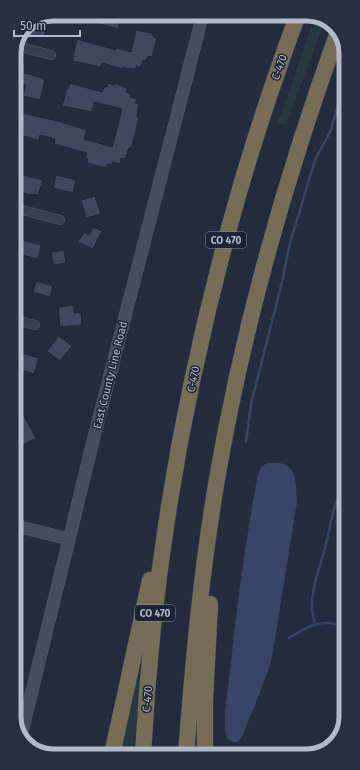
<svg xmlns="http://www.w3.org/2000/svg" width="360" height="770" font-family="'Fira Sans',sans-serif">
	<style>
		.green { fill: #25393f }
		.water { fill: #374466 }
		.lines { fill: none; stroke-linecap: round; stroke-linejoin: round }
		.stream { stroke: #374466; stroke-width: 2.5 }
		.building { fill: #3f475e; stroke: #1e2535 }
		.street-casing { stroke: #525969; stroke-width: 10 }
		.secondary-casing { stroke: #525969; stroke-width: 13 }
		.highway-casing { stroke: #3f4656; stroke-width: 17 }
		.street { stroke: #373e4e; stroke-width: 9 }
		.secondary { stroke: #454c61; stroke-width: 12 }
		.highway { stroke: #746c54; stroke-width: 16 }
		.labels { text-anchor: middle; stroke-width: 3; stroke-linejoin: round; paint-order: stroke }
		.shield { fill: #1c2333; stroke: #868c9c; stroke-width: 1 }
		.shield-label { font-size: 10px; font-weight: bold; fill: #b3b9c9 }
		.street-label { font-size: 11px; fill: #b3b9c9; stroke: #1c2333 }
		.rim { fill: none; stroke: #b3b9c9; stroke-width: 5 }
	</style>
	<rect width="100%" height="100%" fill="#232b3e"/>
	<path class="green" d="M315 16 325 20 286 125 278 123Z
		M140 658 141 659 134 755H119Z"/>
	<path class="water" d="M267 463C272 463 278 462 283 464 298 468 296 490 297 502L272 658C264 685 252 711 242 737L238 742C234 742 229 742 227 738 222 727 227 693 229 680 236 611 245 543 258 474L261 467Z"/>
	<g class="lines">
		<path class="stream" d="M246 442 251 404 282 282 290 243 312 170 316 158 331 130 344 84
			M315 624C313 618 312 612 312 606 312 586 320 567 325 548 331 525 332 505 345 484
			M289 638C304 629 317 620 335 624"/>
	</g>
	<path class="building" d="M102 14H121L118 29 100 24Z
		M41 19 49 21 44 37 37 35 36 38 27 35V34L22 33 26 25Z
		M136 30 151 33 153 35V37L157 38 152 57 148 56 146 61 143 60 141 67 136 66V69L129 68 128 69 123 67V69L102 63 101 67 73 61 74 56H73L77 39 116 50V48L131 52Z
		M14 59 24 61 23 64 25 65 24 73 43 78V79L45 80 40 100 23 96 26 85 14 82Z
		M70 83 102 92 105 86 107 87 108 83 115 85V83L127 88 126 92 131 94 130 97 137 99 135 103 139 104 137 117H139L134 138 131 148H129L125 159 121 158 120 164 113 162 112 165 108 164 106 168 87 163 88 159 85 158 87 153 54 144 55 139 40 135 39 140H37L14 133V124L18 112 58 121 87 130 84 139 112 147 122 109 94 102 92 112 62 106 67 88 68 89Z
		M19 174 43 180 38 195 31 194V195L14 191Z
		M56 175 76 180 73 193 53 188Z
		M95 196 101 214 86 218 81 200Z
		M93 227 102 231 93 249 78 242 84 232 89 235Z
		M22 240 41 245 38 259 19 254Z
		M64 250 66 263 53 265 51 252Z
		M36 281 53 286 50 297 33 292Z
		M74 305V313L81 312 82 325 60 327 58 307Z
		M59 336 72 346 60 361 47 351Z
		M15 351 39 358 34 374 15 368Z
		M15 399 36 438 15 449Z"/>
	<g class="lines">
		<g class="street-casing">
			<path id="street" d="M16 46 51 55
				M15 208 60 220
				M15 320 35 325"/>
		</g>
		<g class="secondary-casing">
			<path id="secondary" d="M16 526 69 539
				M21 736 94 437 203 14"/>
		</g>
		<g class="highway-casing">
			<path id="highway" d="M112 755 150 580
				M143 755C152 575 183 395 231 221 250 151 273 82 298 14
				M186 755C193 664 201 574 216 485 242 330 285 179 338 32
				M205 755V700L210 604"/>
		</g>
		<use href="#street" class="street"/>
		<use href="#secondary" class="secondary"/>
		<use href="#highway" class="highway"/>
	</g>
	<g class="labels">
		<g class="shield">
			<rect x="206" y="232" width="40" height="16" rx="3"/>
			<rect x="135" y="605" width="40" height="16" rx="3"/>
		</g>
		<g class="shield-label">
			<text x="226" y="244">CO 470</text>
			<text x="155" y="617">CO 470</text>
		</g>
		<g class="street-label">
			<text transform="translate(279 67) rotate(-71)" y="4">C-470</text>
			<text transform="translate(110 375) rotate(-76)" y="4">East County Line Road</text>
			<text transform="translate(193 379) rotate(-79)" y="4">C-470</text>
			<text transform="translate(147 699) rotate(-86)" y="4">C-470</text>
		</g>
	</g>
	<path d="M0 0H360V770H0ZM53 21H307A32 32 0 0 1 339 53V717A32 32 0 0 1 307 749H53A32 32 0 0 1 21 717V53A32 32 0 0 1 53 21Z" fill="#282f3f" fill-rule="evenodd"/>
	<path class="rim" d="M53 21H307A32 32 0 0 1 339 53V717A32 32 0 0 1 307 749H53A32 32 0 0 1 21 717V53A32 32 0 0 1 53 21Z"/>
	<path d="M14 30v6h66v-6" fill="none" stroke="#b3b9c9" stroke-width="2"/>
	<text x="20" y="30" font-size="12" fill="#b3b9c9" stroke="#1c2333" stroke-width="3" paint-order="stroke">50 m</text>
</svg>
